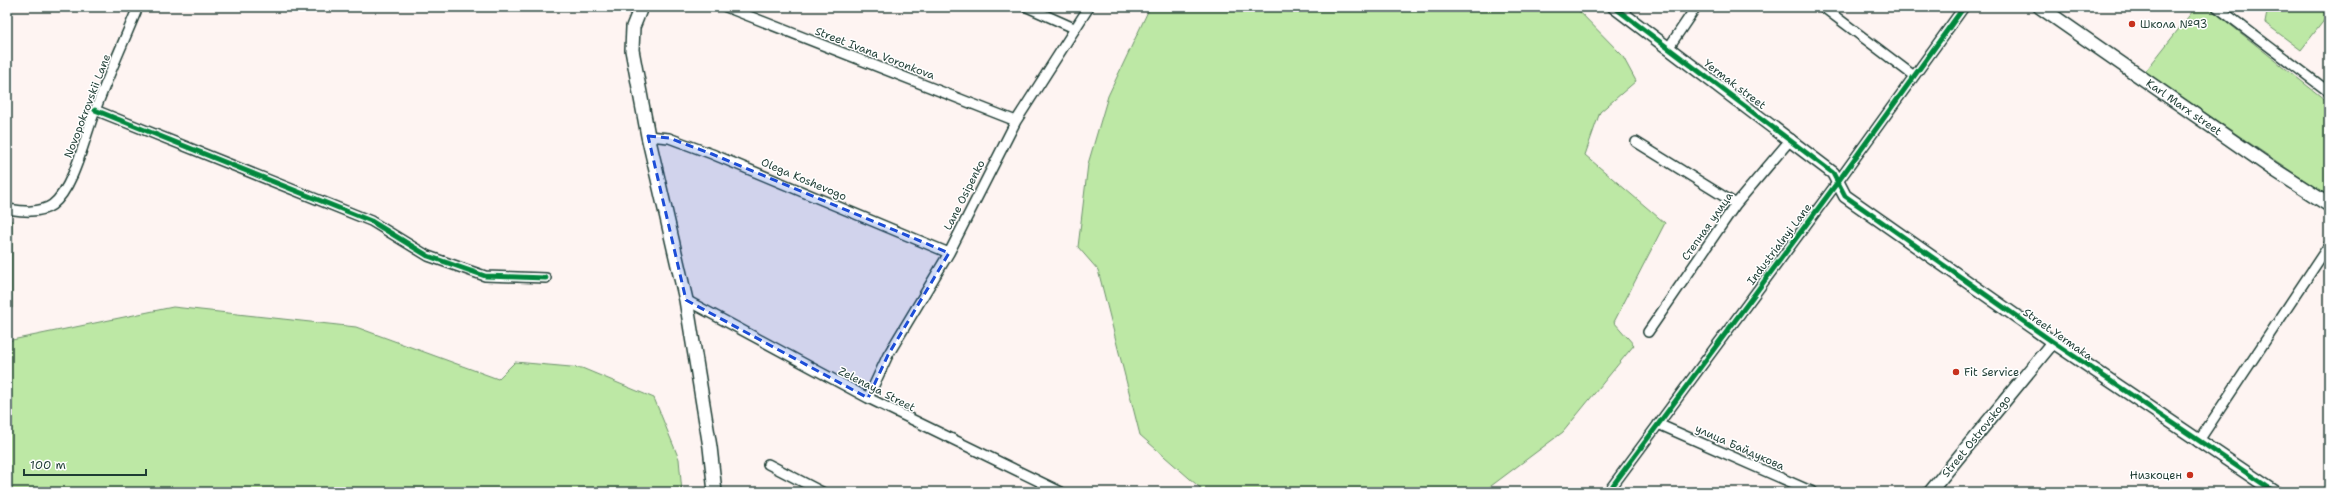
<svg xmlns="http://www.w3.org/2000/svg" width="2336" height="499" font-family="'Shantell Sans',sans-serif">
	<style>
		.green { fill: #bde8a5; stroke: #6e926c }
		.lines { fill: none; stroke-linecap: round; stroke-linejoin: round }
		.minor-casing { stroke: #1f3d34; stroke-width: 12 }
		.tertiary-casing { stroke: #1f3d34; stroke-width: 15 }
		.secondary-casing { stroke: #1f3d34; stroke-width: 16 }
		.minor { stroke: #fff; stroke-width: 9 }
		.tertiary { stroke: #fff; stroke-width: 12 }
		.secondary { stroke: #fff; stroke-width: 13 }
		.cycleway-casing { stroke: #fff; stroke-width: 8 }
		.cycleway { stroke: #00873e; stroke-width: 5 }
		.marked { fill: #1d4ed8; fill-opacity: 0.2; stroke: #1d4ed8; stroke-width: 3; stroke-dasharray: 8 5; stroke-linejoin: round }
		.poi-dot { fill: #c8321e; stroke: #fff; stroke-width: 1.5 }
		.labels { text-anchor: middle; stroke-width: 3; stroke-linejoin: round; paint-order: stroke }
		.poi-label { font-size: 11px; fill: #1f3d34; stroke: #fff; text-anchor: start }
		.street-label { font-size: 11px; fill: #1f3d34; stroke: #fff }
	</style>
	<rect width="100%" height="100%" fill="#fef4f2"/>
	<filter id="ink" filterUnits="userSpaceOnUse"><feTurbulence type="fractalNoise" baseFrequency=".025" numOctaves="2"/><feDisplacementMap in="SourceGraphic" scale="8" xChannelSelector="R" yChannelSelector="G"/><feConvolveMatrix kernelMatrix="1 2 1 2 8 2 1 2 1" color-interpolation-filters="sRGB"/></filter>
	<g filter="url(#ink)">
		<path class="green" d="M1150 7H1575L1622 55 1636 81 1600 112 1585 155 1665 223 1614 322 1634 345 1563 432 1483 492H1205L1140 435 1098 270 1078 247 1088 164 1108 96Z
			M2196 7H2208L2329 103V197L2145 72Z
			M2268 7H2329V14L2301 50 2265 23Z
			M7 220 12 221V308L7 309Z
			M173 307 356 327 498 379 515 362 582 368 654 398 679 459 682 492H7V341Z"/>
		<g class="lines">
			<g class="minor-casing">
				<path id="minor" d="M726 7 1016 121
					M1027 7 1074 28
					M1823 7 1914 76
					M2217 7 2329 92
					M1669 47 1696 7
					M95 110 371 221 428 256 485 276 546 278
					M648 136 669 138 712 154 949 253
					M1636 142 1736 204
					M7 209C21 211 39 214 52 205 75 187 85 135 96 108 109 74 124 41 138 7
					M686 300 868 398 1061 492
					M1648 332 1736 204 1791 139
					M868 398 888 355 949 253 1016 121 1089 7
					M1658 424 1813 492
					M2198 442 2329 245
					M768 464 822 492
					M1608 492 1837 183 1964 7"/>
			</g>
			<g class="tertiary-casing">
				<path id="tertiary" d="M1614 7 1833 173 1845 196 2053 342 2275 492
					M1930 492 2053 342"/>
			</g>
			<g class="secondary-casing">
				<path id="secondary" d="M641 7 633 27 632 50 648 136 686 300 710 447 715 492
					M2040 7 2270 167 2329 205"/>
			</g>
			<use href="#minor" class="minor"/>
			<use href="#tertiary" class="tertiary"/>
			<use href="#secondary" class="secondary"/>
			<g class="cycleway-casing">
				<path id="cycleway" d="M1614 7 1833 173 1845 196 2053 342 2275 492
					M95 110 371 221 428 256 485 276 546 278
					M1608 492 1837 183 1964 7"/>
			</g>
			<use href="#cycleway" class="cycleway"/>
		</g>
	</g>
	<path class="marked" d="M648 136 669 138 712 154 949 253 888 355 868 398 686 300Z"/>
	<g class="poi-dot">
		<circle cx="2132" cy="24" r="4"/>
		<circle cx="1956" cy="372" r="4"/>
		<circle cx="2190" cy="475" r="4"/>
	</g>
	<g class="labels">
		<g class="poi-label">
			<text x="2140" y="28">Школа №93</text>
			<text x="1964" y="376">Fit Service</text>
			<text x="2182" y="479" text-anchor="end">Низкоцен</text>
		</g>
		<g class="street-label">
			<text transform="translate(875 53) rotate(21)" y="4">Street Ivana Voronkova</text>
			<text transform="translate(1735 84) rotate(37)" y="4">Yermak street</text>
			<text transform="translate(87 106) rotate(-69)" y="4">Novopokrovskii Lane</text>
			<text transform="translate(2184 107) rotate(35)" y="4">Karl Marx street</text>
			<text transform="translate(804 179) rotate(23)" y="4">Olega Koshevogo</text>
			<text transform="translate(964 195) rotate(-63)" y="4">Lane Osipenko</text>
			<text transform="translate(1707 226) rotate(-55)" y="4">Степная улица</text>
			<text transform="translate(1779 244) rotate(-53)" y="4">Industrialnyi Lane</text>
			<text transform="translate(2058 334) rotate(35)" y="4">Street Yermaka</text>
			<text transform="translate(877 389) rotate(27)" y="4">Zelenaya Street</text>
			<text transform="translate(1976 436) rotate(-51)" y="4">Street Ostrovskogo</text>
			<text transform="translate(1740 447) rotate(24)" y="4">улица Байдукова</text>
		</g>
	</g>
	<rect width="2336" height="499" fill="none" stroke="#fff" stroke-width="24"/>
	<rect x="12" y="12" width="2312" height="475" fill="none" stroke="#1f3d34" stroke-width="1.5" filter="url(#ink)"/>
	<path d="M24 469v6h122v-6" fill="none" stroke="#1f3d34" stroke-width="2"/>
	<text x="30" y="469" font-size="12" fill="#1f3d34" stroke="#ffffff" stroke-width="3" paint-order="stroke">100 m</text>
</svg>
